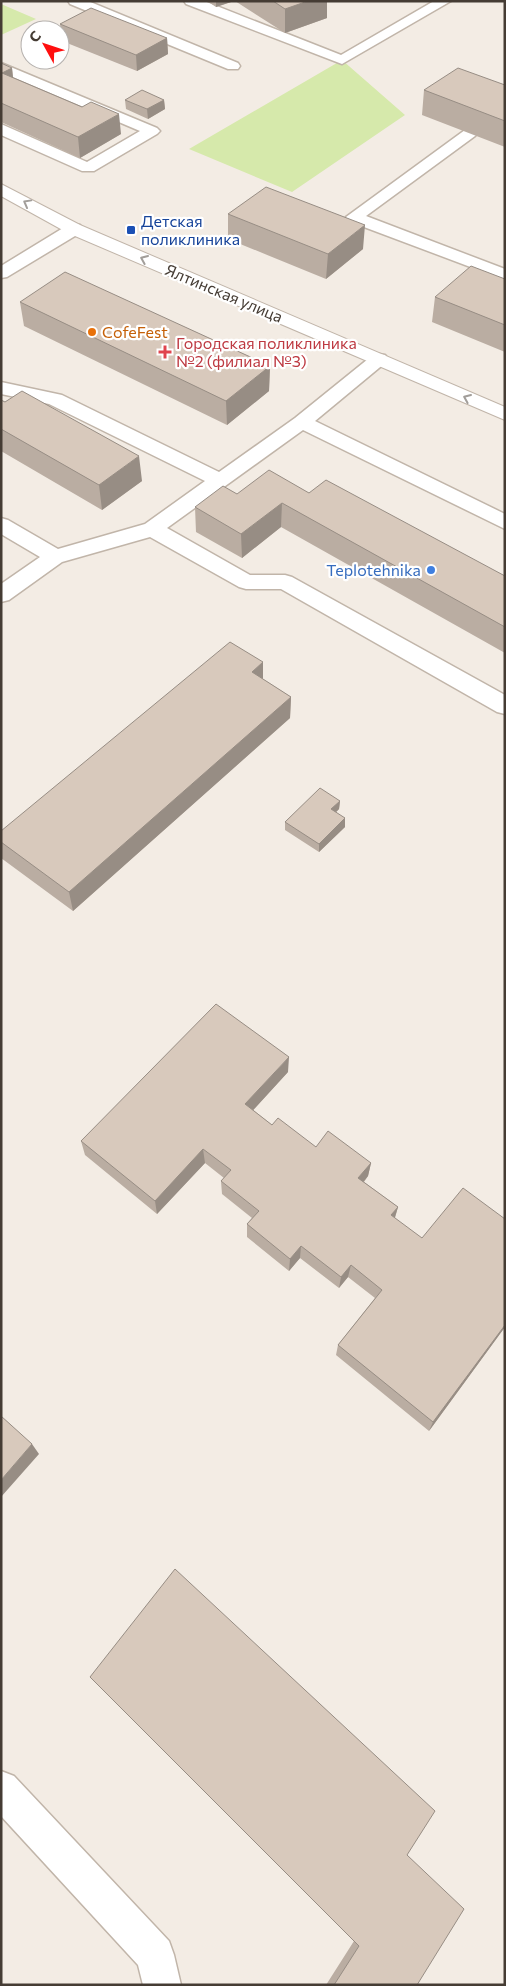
<svg xmlns="http://www.w3.org/2000/svg" width="506" height="1986" font-family="Commissioner,sans-serif">
	<style>
		.green { fill: #d6e9ab }
		.lines { fill: none; stroke-linecap: round; stroke-linejoin: round }
		.service-casing { stroke: #c1b5a9; stroke-width: 3 }
		.minor-casing { stroke: #c1b5a9; stroke-width: 2 }
		.service { fill: #fff; fill-rule: evenodd }
		.minor { fill: #fff; fill-rule: evenodd }
		.wall { fill: #baada2 }
		.shaded-wall { fill: #978d84 }
		.building { fill: #d8c9bc; stroke: #978d84 }
		.oneway { stroke: #a29e9a }
		.transit-dot { fill: #1a4fb4; stroke: #fff; stroke-width: 2 }
		.food-dot { fill: #e8710a; stroke: #fff; stroke-width: 2 }
		.health-dot { fill: #e0444e; stroke: #fff; stroke-width: 2 }
		.shop-dot { fill: #3f7fe0; stroke: #fff; stroke-width: 2 }
		.labels { text-anchor: middle; stroke-width: 4.5; stroke-linejoin: round; paint-order: stroke }
		.far-transit-label { font-size: 16px; fill: #164399; stroke: #fff; text-anchor: start }
		.far-street-label { font-size: 16px; fill: #453c34; stroke: #fff }
		.far-food-label { font-size: 16px; fill: #c56008; stroke: #fff; text-anchor: start }
		.far-health-label { font-size: 16px; fill: #be3a42; stroke: #fff; text-anchor: start }
		.far-shop-label { font-size: 16px; fill: #366cbe; stroke: #fff; text-anchor: end }
	</style>
	<rect width="100%" height="100%" fill="#f3ece4"/>
	<path class="green" d="M1 4 36 19 1 35Z
		M342 60 405 115 292 192 189 149Z"/>
	<g class="lines">
		<g class="service-casing">
			<path id="service" d="M68 1H88L238 63 240 66 238 69H228L70 4Z
				M184 1H204L341 55 434 1H451L342 64 186 4Z
				M1 63 157 128 160 131 157 134 94 171H82L1 135V124L87 162 140 131 1 72Z
				M470 128 475 130 478 133 475 136 366 216 505 269V280L348 221 346 217 465 130Z
				M74 224 80 225 82 229 80 233 7 277 1 278V266L68 225Z
				M379 354 385 355 388 359 385 363 315 421 505 514V529L303 430 167 528 250 575H285L292 577 505 695V714L497 712 281 589H246L239 587 150 537 62 562 9 600 1 602V584L40 557 1 534V518L8 520 58 549 145 524 205 481 49 404 1 394V382L62 395 219 472 295 418 373 355Z
				M1 1771 14 1776 169 1941 174 1955 181 1985H143L138 1965 1 1816Z"/>
		</g>
		<g class="minor-casing">
			<path id="minor" d="M1 184 80 225 505 407V420L68 233 1 196Z"/>
		</g>
		<use href="#service" class="service"/>
		<use href="#minor" class="minor"/>
	</g>
	<path class="wall" d="M207 1H234L216 7Z
		M235 1H327V18L285 33Z
		M60 24 167 38 168 54 137 71 62 41Z
		M1 63 12 68 13 78 121 134 80 158 1 122Z
		M505 85V147L422 115 424 90Z
		M125 100H164L165 109 148 119 126 109Z
		M228 214 363 249 326 279 228 239Z
		M505 279V352L432 322 435 297Z
		M20 302 270 366 269 391 227 425 24 326Z
		M1 400 142 481 102 510 1 451Z
		M309 493 505 576V653L281 527 242 558 196 532 195 507 237 494Z
		M263 662V679L291 697 290 718 73 911 1 858V831Z
		M340 801 339 809 336 812 345 827 319 852 285 830V822Z
		M288 1072 253 1110 272 1125 316 1147 371 1163 368 1176 364 1182 398 1207 395 1218 505 1327 429 1431 336 1355 338 1345 375 1298 348 1277 339 1288 300 1258 289 1271 247 1237V1224L252 1218 222 1194 221 1181 224 1178 205 1163 157 1214 85 1155 81 1141Z
		M407 1855 417 1985H326L354 1941Z"/>
	<path class="shaded-wall" d="M216 1H234L216 7Z
		M308 1H327V18L285 33V9Z
		M167 38 168 54 137 71 136 55Z
		M12 68 14 88 2 73Z
		M164 100 165 109 148 119 147 109Z
		M119 114 121 134 80 158 78 137Z
		M365 225 363 249 326 279 328 254Z
		M270 366 269 391 227 425 226 401Z
		M139 456 142 481 102 510 99 485Z
		M282 503 281 527 242 558 241 534Z
		M263 662V684L252 672Z
		M291 697 290 718 73 911 69 892Z
		M340 801 339 809 330 818 331 809Z
		M345 818V827L319 852V844Z
		M289 1057 288 1072 245 1119V1104Z
		M203 1149 205 1163 157 1214 155 1201Z
		M371 1163 368 1176 356 1191 358 1178Z
		M398 1207 394 1220 391 1215Z
		M301 1246 300 1258 289 1271 290 1259Z
		M351 1265 348 1277 339 1288 341 1277Z
		M505 1325V1327L429 1431 433 1422Z
		M32 1444 39 1454 1 1497V1480Z"/>
	<path class="building" d="M273 1H308L285 9Z
		M91 8 167 38 136 55 60 24Z
		M1 63 12 68 2 73 82 107 91 102 119 114 78 137 1 103Z
		M458 68 505 85V121L424 90Z
		M142 90 164 100 147 109 125 100Z
		M266 187 365 225 328 254 228 214Z
		M471 266 505 279V325L435 297Z
		M65 272 270 366 226 401 20 302Z
		M22 391 139 456 99 485 1 429V400L5 402Z
		M269 470 309 493 326 480 505 576V627L282 503 241 534 195 507 223 486 237 494Z
		M230 642 263 662 252 672 291 697 69 892 1 842V831Z
		M320 788 340 801 331 809 345 818 319 844 285 822Z
		M216 1004 289 1057 245 1104 272 1125 278 1118 316 1147 328 1131 371 1163 358 1178 398 1207 391 1215 422 1238 463 1188 505 1219V1325L433 1422 338 1345 382 1290 351 1265 341 1277 301 1246 290 1259 247 1224 259 1211 221 1181 231 1170 203 1149 155 1201 81 1141Z
		M1 1416 32 1444 1 1480Z
		M175 1569 435 1811 407 1855 464 1909 417 1985H334L359 1946 90 1677Z"/>
	<defs><path id="oneway-chevron" d="M-2-3.5L2.5 0L-2 3.5" fill="none" stroke-width="1.6" stroke-linecap="round" stroke-linejoin="round" transform="scale(1.25)"/></defs>
	<g class="oneway">
		<use href="#oneway-chevron" transform="translate(27 203) rotate(-151)"/>
		<use href="#oneway-chevron" transform="translate(144 259) rotate(-157)"/>
		<use href="#oneway-chevron" transform="translate(467 398) rotate(-157)"/>
	</g>
	<rect class="transit-dot" x="126" y="225" width="10" height="10" rx="2.5"/>
	<circle class="food-dot" cx="92" cy="332" r="5"/>
	<path class="health-dot" d="M162.5 344.5h5v5h5v5h-5v5h-5v-5h-5v-5h5z"/>
	<circle class="shop-dot" cx="431" cy="570" r="5"/>
	<g class="labels">
		<g class="far-transit-label">
			<text x="141" y="227">Детская<tspan x="141" dy="18">поликлиника</tspan></text>
		</g>
		<g class="far-street-label">
			<text transform="translate(224 293) rotate(23)" y="6">Ялтинская улица</text>
		</g>
		<g class="far-food-label">
			<text x="102" y="338">CofeFest</text>
		</g>
		<g class="far-health-label">
			<text x="176" y="349">Городская поликлиника<tspan x="176" dy="18">№2 (филиал №3)</tspan></text>
		</g>
		<g class="far-shop-label">
			<text x="421" y="576">Teplotehnika</text>
		</g>
	</g>
	<rect width="506" height="1986" fill="none" stroke="#453c34" stroke-width="5"/>
	<g transform="translate(45 45) rotate(310)"><circle r="24" fill="#ffffff" stroke="#b5b1ae"/>
	<path d="M0-4L9 19L0 12L-9 19Z" fill="#ff0f0f"/>
	<text y="-8" font-size="14" font-weight="bold" text-anchor="middle" fill="#453c34">С</text>
	</g>
</svg>
